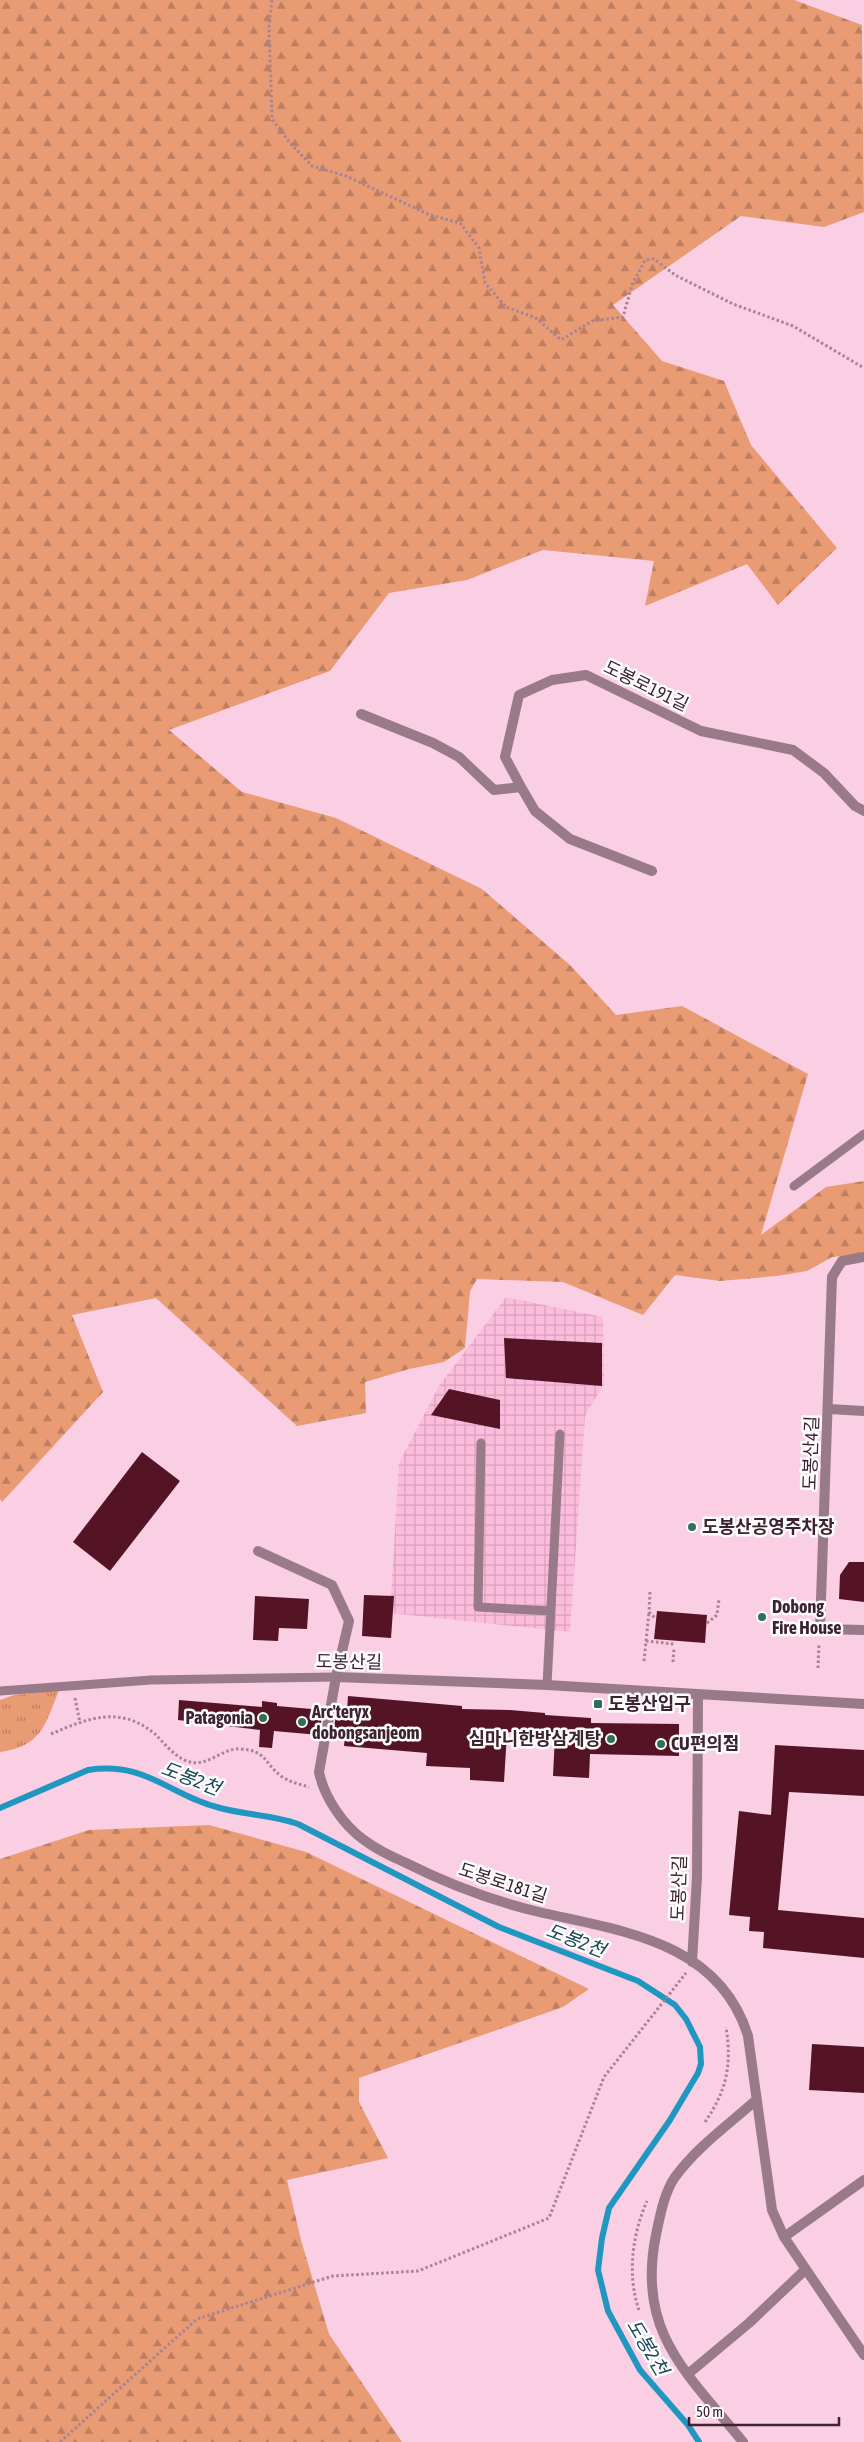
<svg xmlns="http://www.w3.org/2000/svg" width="864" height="2442" font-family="'Asap Condensed','Noto Sans KR',sans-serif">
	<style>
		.industrial { fill: url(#industrial-grid) }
		.forest { fill: url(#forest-firs) }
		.park { fill: url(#park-tufts) }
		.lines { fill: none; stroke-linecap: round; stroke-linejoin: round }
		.stream { stroke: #1f97c0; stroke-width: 6 }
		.building { fill: #541426 }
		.path { stroke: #a88395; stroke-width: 3; stroke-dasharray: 2.5 2.5; stroke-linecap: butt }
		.lane { stroke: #997a89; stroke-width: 9 }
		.street { stroke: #997a89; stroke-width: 10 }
		.poi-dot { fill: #326e59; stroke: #fdfdfd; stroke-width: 2 }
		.labels { text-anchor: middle; stroke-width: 5; stroke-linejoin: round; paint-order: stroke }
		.street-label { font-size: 18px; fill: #3d2230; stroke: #fdfdfd }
		.poi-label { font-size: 18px; font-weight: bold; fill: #3d2230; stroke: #fdfdfd; text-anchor: start }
		.water-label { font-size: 19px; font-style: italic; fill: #184658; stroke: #fdfdfd }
	</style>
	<defs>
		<pattern id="industrial-grid" width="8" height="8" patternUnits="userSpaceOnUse" patternTransform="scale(1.25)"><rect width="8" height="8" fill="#fcbcdc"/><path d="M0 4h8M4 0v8" fill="none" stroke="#d9a1bd"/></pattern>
		<pattern id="forest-firs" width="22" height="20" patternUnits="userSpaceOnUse" patternTransform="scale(1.25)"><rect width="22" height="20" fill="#e99b74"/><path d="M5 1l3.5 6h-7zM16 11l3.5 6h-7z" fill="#be7e60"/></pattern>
		<pattern id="park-tufts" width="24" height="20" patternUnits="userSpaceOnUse" patternTransform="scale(1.25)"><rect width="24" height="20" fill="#e99b74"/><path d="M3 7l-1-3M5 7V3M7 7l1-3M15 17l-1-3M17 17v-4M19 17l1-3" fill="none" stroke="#be7e60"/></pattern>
	</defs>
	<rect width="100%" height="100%" fill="#facee3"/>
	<path class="industrial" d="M506 1297 603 1317 604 1384 585 1416 570 1632 390 1613 399 1463 439 1386Z"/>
	<path class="forest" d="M0 0H794L862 25 864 212 824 227 741 216 613 305 662 361 724 381 751 445 837 548 778 605 747 564 645 606 654 561 543 550 467 580 389 593 330 671 169 730 242 792 336 818 482 889 571 966 616 1015 682 1006 808 1074 761 1235 826 1187 864 1181V1254L832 1257 807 1271 777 1276 720 1281 675 1275 643 1315 563 1282 477 1279 470 1291 465 1348 444 1362 409 1369 365 1382 366 1413 297 1426 156 1298 72 1315 103 1392 2 1502 0 1499Z
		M209 1825 306 1852 589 1989 563 2007 359 2078V2102L388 2158 287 2180 301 2240 329 2334 402 2442H0V1859L89 1830Z"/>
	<path class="park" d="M59 1690C45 1725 42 1746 0 1752V1700L14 1695Z"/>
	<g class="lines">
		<path class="stream" d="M0 1808 88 1770C147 1761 168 1795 220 1808 246 1815 273 1815 298 1824L499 1927 638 1981 675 2005 686 2019 700 2047 701 2064 698 2073 670 2120 609 2208 602 2238 598 2270 608 2311 640 2370 688 2425 699 2442"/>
	</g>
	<path class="building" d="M504 1338 602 1343V1386L506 1378Z
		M449 1389 500 1400V1429L431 1415Z
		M142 1452 180 1481 110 1571 73 1542Z
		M849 1562H864V1602L839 1599 840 1575Z
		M364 1595 394 1596 391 1638 362 1636Z
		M255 1596 309 1599 307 1629 279 1628 278 1641 253 1640Z
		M657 1611 707 1615 705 1643 654 1639Z
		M348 1696 462 1706V1709L510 1710 545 1713V1715L591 1718V1723L679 1724V1756L590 1754 589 1778 553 1776 555 1735 510 1732 507 1733 504 1782 470 1780V1768L426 1766 427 1753 344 1746 345 1737 332 1736 337 1712H347Z
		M179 1700 262 1707V1701L277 1703V1706L323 1710 319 1735 274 1731 272 1748 259 1747 260 1730 178 1720Z
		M775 1745 864 1750V1796L789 1792 778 1910 864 1918V1958L763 1948 764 1932 749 1931 750 1917 729 1915 739 1811 771 1815Z
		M812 2044 864 2047V2093L809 2090Z"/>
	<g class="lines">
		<path class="path" d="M272 0 269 26 272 119 289 142 312 166 346 176 430 215 460 223 479 248 485 283 506 307 536 318 561 340 592 321 623 317 632 285 645 260 654 259 675 275 733 304 793 326 864 368
			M650 1592 649 1612 656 1619
			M707 1623 717 1615 719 1599
			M646 1641 674 1644
			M644 1661 649 1612
			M673 1662 674 1649
			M818 1668 819 1643
			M75 1698 80 1723
			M51 1734C88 1718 120 1705 155 1734 164 1743 175 1757 187 1761 207 1769 222 1747 241 1749 267 1751 264 1763 281 1776 289 1782 299 1784 309 1787
			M705 2122C727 2090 732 2065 726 2027
			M639 2310C627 2276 632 2235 647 2201
			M60 2442 197 2319 333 2276 418 2271 549 2218 604 2077 686 1973"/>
		<path class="lane" d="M794 1186 864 1134
			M481 1443 478 1607 551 1611
			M547 1685 560 1434
			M0 1691 151 1680 336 1677"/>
		<path class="street" d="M361 714 433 743 459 757 494 790 521 787 505 757 519 695 552 680 586 675 701 731 793 750 824 773 855 806 864 811
			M521 787 535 811 570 839 652 871
			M864 1257 842 1261 832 1277 820 1629 864 1630
			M829 1409 864 1411
			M258 1551 332 1585 349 1621 336 1677 319 1772C324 1797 343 1825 364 1840 376 1849 390 1856 404 1862 446 1883 492 1901 539 1912 621 1931 719 1941 748 2036L772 2210 784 2237 864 2355
			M336 1677 547 1685 864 1704
			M692 1962 697 1877 698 1695
			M784 2237 864 2180
			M688 2374 749 2323 805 2270
			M743 2442C687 2373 636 2332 656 2235 660 2216 664 2193 675 2177 697 2147 728 2125 755 2101"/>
	</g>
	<g class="poi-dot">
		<circle cx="692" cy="1527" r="5"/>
		<circle cx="762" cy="1617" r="5"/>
		<rect x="593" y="1699" width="10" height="10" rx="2.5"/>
		<circle cx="263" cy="1718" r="5"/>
		<circle cx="302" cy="1722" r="5"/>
		<circle cx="611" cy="1739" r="5"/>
		<circle cx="661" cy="1744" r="5"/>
	</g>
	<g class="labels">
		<g class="street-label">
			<text transform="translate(646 686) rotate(26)" y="6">도봉로191길</text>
			<text transform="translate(811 1453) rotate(-88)" y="6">도봉산4길</text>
			<text transform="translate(349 1662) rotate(1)" y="6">도봉산길</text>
			<text transform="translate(503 1883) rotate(18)" y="6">도봉로181길</text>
			<text transform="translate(679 1888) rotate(-88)" y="6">도봉산길</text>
		</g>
		<g class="poi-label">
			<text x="702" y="1533">도봉산공영주차장</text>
			<text x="772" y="1613">Dobong<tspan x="772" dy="21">Fire House</tspan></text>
			<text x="608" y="1710">도봉산입구</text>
			<text x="312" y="1718">Arc'teryx<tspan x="312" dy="21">dobongsanjeom</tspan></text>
			<text x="253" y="1724" text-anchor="end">Patagonia</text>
			<text x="601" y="1745" text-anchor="end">심마니한방삼계탕</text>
			<text x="671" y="1750">CU편의점</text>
		</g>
		<g class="water-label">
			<text transform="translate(191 1778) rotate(21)" y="7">도봉2천</text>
			<text transform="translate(576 1940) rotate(21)" y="7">도봉2천</text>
			<text transform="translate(648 2347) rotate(59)" y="7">도봉2천</text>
		</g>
	</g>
	<path d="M689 2417v8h150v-8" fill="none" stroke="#3d2230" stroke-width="2.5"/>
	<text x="696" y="2417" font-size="15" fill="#3d2230" stroke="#fdfdfd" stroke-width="4" paint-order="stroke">50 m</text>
</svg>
